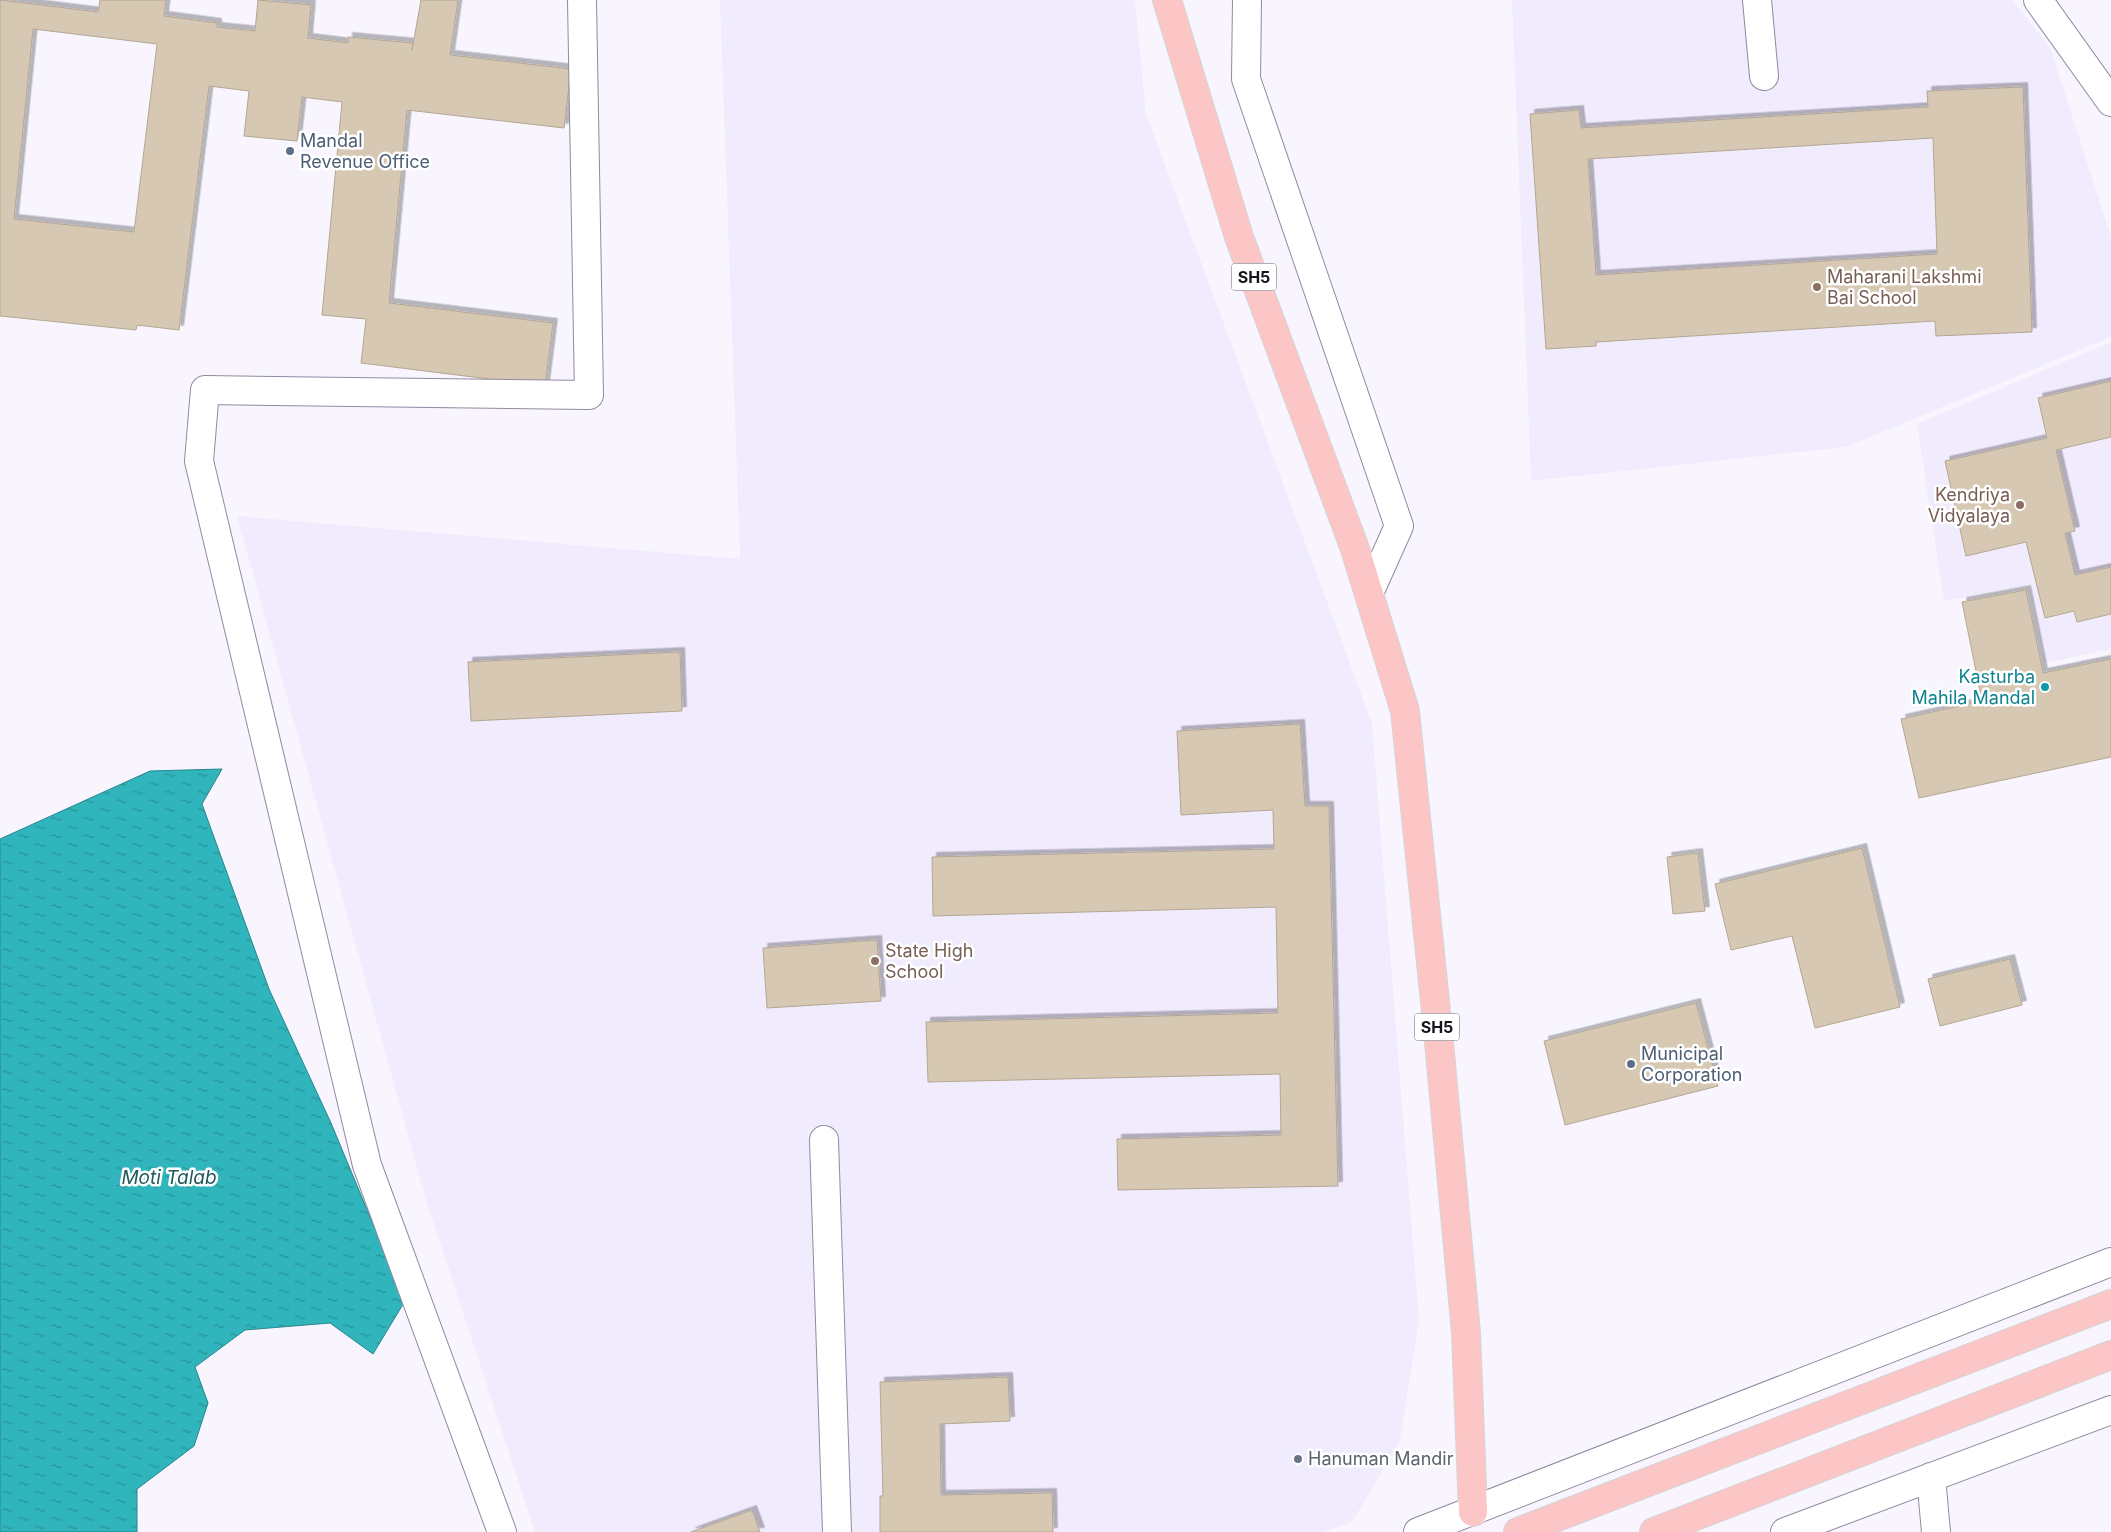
<svg xmlns="http://www.w3.org/2000/svg" width="2111" height="1532" font-family="Inter,sans-serif">
	<style>
		.built { fill: #f1ebfe }
		.water { fill: url(#water-ripples); stroke: #28858b }
		.building { fill: #d6c8b2; stroke: #b4a792; fill-rule: evenodd; filter: url(#shadow) }
		.lines { fill: none; stroke-linecap: round; stroke-linejoin: round }
		.minor-casing { stroke: #918aa0; stroke-width: 30 }
		.major-casing { stroke: #d5d5d6; stroke-width: 30 }
		.minor { stroke: #fff; stroke-width: 28 }
		.major { stroke: #fbc6c5; stroke-width: 28 }
		.service-dot { fill: #5c6f8a; stroke: #fff; stroke-width: 2 }
		.education-dot { fill: #8d6e63; stroke: #fff; stroke-width: 2 }
		.culture-dot { fill: #0f9aa8; stroke: #fff; stroke-width: 2 }
		.worship-dot { fill: #6b7280; stroke: #fff; stroke-width: 2 }
		.labels { text-anchor: middle; stroke-width: 5; stroke-linejoin: round; paint-order: stroke }
		.shield { fill: #fff; stroke: #5d5a60; stroke-width: 1 }
		.shield-label { font-size: 16px; font-weight: bold; fill: #17141c }
		.service-label { font-size: 18px; fill: #4e5e75; stroke: #fff; text-anchor: start }
		.education-label { font-size: 18px; fill: #785e54; stroke: #fff; text-anchor: start }
		.culture-label { font-size: 18px; fill: #0d838f; stroke: #fff; text-anchor: end }
		.worship-label { font-size: 18px; fill: #5b616d; stroke: #fff; text-anchor: start }
		.water-label { font-size: 19px; font-style: italic; fill: #23585b; stroke: #fff }
	</style>
	<defs>
		<pattern id="water-ripples" width="26" height="14" patternUnits="userSpaceOnUse" patternTransform="scale(1.25)"><rect width="26" height="14" fill="#2fb5bb"/><path d="M2 4q2-2 4 0t4 0M15 11q2-2 4 0t4 0" fill="none" stroke="#279297"/></pattern>
		<filter id="shadow"><feDropShadow dx="4.5" dy="-4.5" stdDeviation="0" flood-color="#0004"/></filter>
	</defs>
	<rect width="100%" height="100%" fill="#f8f5ff"/>
	<path class="built" d="M720 0H1135L1146 114 1372 723 1419 1320 1400 1441 1352 1522 1322 1532H535L426 1200 237 516 740 559Z
		M1512 0H2012L2050 47 2111 237V337L1846 447 1531 481Z
		M2111 342V649L2045 663 2030 585 1944 601 1917 424Z"/>
	<path class="water" d="M222 769 202 804 269 989 331 1123 405 1301 373 1354 330 1323 245 1330 195 1367 208 1403 194 1446 137 1489V1532H0V839L150 771Z"/>
	<path class="building" d="M0 0 98 12 100 0H166L164 16 217 23V27L255 31 258 0 311 5 308 38 348 43V37L413 43 412 50 421 0H458L450 55 571 69 564 128 407 110 389 303 553 323 545 386 361 363 366 319 322 315 342 102 302 97 297 141 244 136 249 91 209 86 179 330 137 325 136 330 0 316ZM33 29 157 44 134 232 14 219Z
		M2023 87 2032 332 1936 336 1935 321 1596 342V346L1546 349 1530 114 1579 110 1581 128 1928 107 1927 91ZM1933 138 1937 254 1596 275 1588 159Z
		M2111 381V437L2056 450 2075 531 2065 533 2075 575 2111 567V614L2077 622 2074 611 2045 618 2026 542 1966 556 1945 461 2047 438 2038 398Z
		M2026 590 2043 673 2111 659V757L1919 798 1901 719 1982 701 1962 602Z
		M680 652 682 711 471 721 468 662Z
		M1300 724 1305 806H1329L1338 1186 1118 1190 1117 1139 1281 1135 1280 1074 928 1082 926 1022 1278 1013 1276 907 933 916 932 857 1274 849 1273 810 1181 815 1177 731Z
		M1862 848 1900 1007 1815 1028 1792 936 1731 950 1715 884Z
		M1698 853 1705 911 1673 914 1667 857Z
		M877 940 881 1001 767 1008 763 948Z
		M2010 959 2022 1005 1940 1026 1928 979Z
		M1696 1003 1718 1086 1565 1125 1544 1041Z
		M1008 1377 1010 1421 940 1424 941 1495 1052 1493 1053 1532H880V1496H883L880 1382Z
		M752 1510 760 1532H691Z"/>
	<g class="lines">
		<g class="minor-casing">
			<path id="minor" d="M1247 0 1246 79 1399 526 1369 593
				M1757 0 1764 76
				M2038 0 2111 102
				M824 1140 837 1532
				M1931 1477 1936 1532
				M502 1532 367 1165 199 461 205 390 589 395 582 0
				M1418 1532 2111 1262
				M1785 1532 2111 1410"/>
		</g>
		<g class="major-casing">
			<path id="major" d="M1167 0 1239 237 1355 549 1405 711 1437 1021 1466 1333 1473 1512
				M1518 1532 2111 1304
				M1654 1532 2111 1355"/>
		</g>
		<use href="#minor" class="minor"/>
		<use href="#major" class="major"/>
	</g>
	<g class="service-dot">
		<circle cx="290" cy="151" r="5"/>
		<circle cx="1631" cy="1064" r="5"/>
	</g>
	<g class="education-dot">
		<circle cx="1817" cy="287" r="5"/>
		<circle cx="2020" cy="505" r="5"/>
		<circle cx="875" cy="961" r="5"/>
	</g>
	<circle class="culture-dot" cx="2045" cy="687" r="5"/>
	<circle class="worship-dot" cx="1298" cy="1459" r="5"/>
	<g class="labels">
		<g class="shield">
			<rect x="1231.5" y="263.5" width="45" height="27" rx="4"/>
			<rect x="1414.5" y="1013.5" width="45" height="27" rx="4"/>
		</g>
		<g class="shield-label">
			<text x="1254" y="283">SH5</text>
			<text x="1437" y="1033">SH5</text>
		</g>
		<g class="service-label">
			<text x="300" y="147">Mandal<tspan x="300" dy="21">Revenue Office</tspan></text>
			<text x="1641" y="1060">Municipal<tspan x="1641" dy="21">Corporation</tspan></text>
		</g>
		<g class="education-label">
			<text x="1827" y="283">Maharani Lakshmi<tspan x="1827" dy="21">Bai School</tspan></text>
			<text x="2010" y="501" text-anchor="end">Kendriya<tspan x="2010" dy="21">Vidyalaya</tspan></text>
			<text x="885" y="957">State High<tspan x="885" dy="21">School</tspan></text>
		</g>
		<g class="culture-label">
			<text x="2035" y="683">Kasturba<tspan x="2035" dy="21">Mahila Mandal</tspan></text>
		</g>
		<g class="worship-label">
			<text x="1308" y="1465">Hanuman Mandir</text>
		</g>
		<g class="water-label">
			<text x="169" y="1184">Moti Talab</text>
		</g>
	</g>
</svg>
